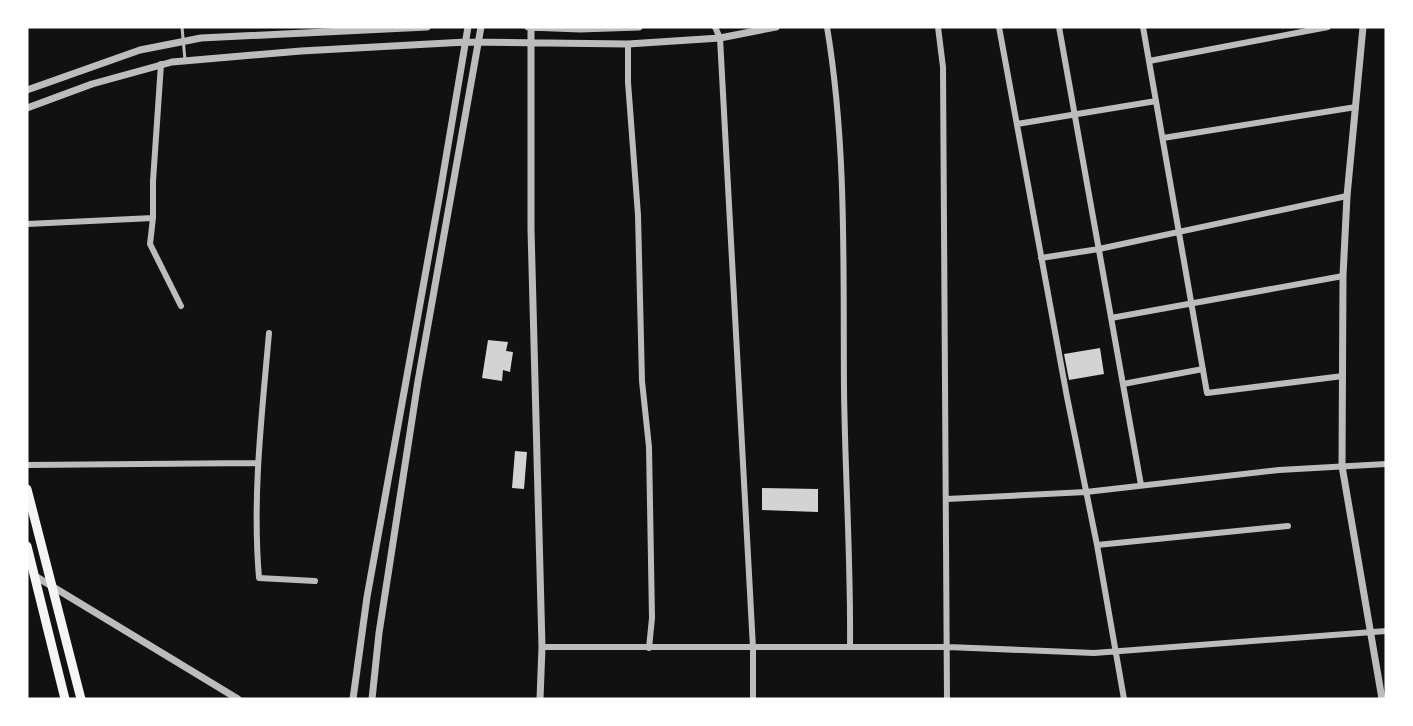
<svg xmlns="http://www.w3.org/2000/svg" width="1413" height="726" font-family="'Roboto Condensed',sans-serif">
	<style>
		.building { fill: #d3d3d3 }
		.lines { fill: none; stroke-linecap: round; stroke-linejoin: round }
		.service { stroke: #bcbcbc; stroke-width: 3 }
		.minor { stroke: #bcbcbc; stroke-width: 6 }
		.tertiary { stroke: #bcbcbc; stroke-width: 7 }
		.primary { stroke: #f5f5f5; stroke-width: 9 }
	</style>
	<rect width="100%" height="100%" fill="#111"/>
	<path class="building" d="M488 340 508 342 506 351 513 352 510 372 503 370 502 381 482 378Z
		M1100 348 1104 374 1069 380 1064 354Z
		M515 451 527 452 524 489 512 488Z
		M762 488 818 489V512L762 510Z"/>
	<g class="lines">
		<path class="service" d="M182 27 185 60"/>
		<path class="minor" d="M715 27 720 38 753 648V699
			M827 27C847 146 843 269 844 389 845 475 851 561 850 647
			M938 27 943 67 947 699
			M999 27 1067 397 1097 545 1124 699
			M1059 27 1141 485
			M1143 27 1207 393 1343 376
			M628 44V82L638 215 642 381 649 447 652 618 649 648
			M1149 61 1328 27
			M161 64 153 181V218L150 244 181 306
			M1017 124 1156 101
			M1163 138 1356 107
			M27 224 153 218
			M1041 258 1099 249 1347 196
			M1111 318 1343 276
			M269 333C262 414 252 496 259 578L315 581
			M1123 384 1203 369
			M27 465 258 463
			M947 499 1086 492 1279 470 1386 464
			M1097 545 1288 526
			M542 647H948L1094 653 1386 631"/>
		<path class="tertiary" d="M528 27 580 29 639 27
			M531 27V229L542 647 540 699
			M1363 27 1347 196 1343 276 1342 466 1382 699
			M27 90 140 50 201 38 427 27
			M27 108 92 84 172 62 301 51 466 42 628 44 720 38 776 27
			M35 576 238 699
			M353 699 367 597 440 193 468 27
			M372 699 379 633 418 381 481 27"/>
		<path class="primary" d="M27 489 81 699
			M27 546 65 699"/>
	</g>
	<rect width="1413" height="726" fill="none" stroke="#ffffff" stroke-width="57"/>
</svg>
